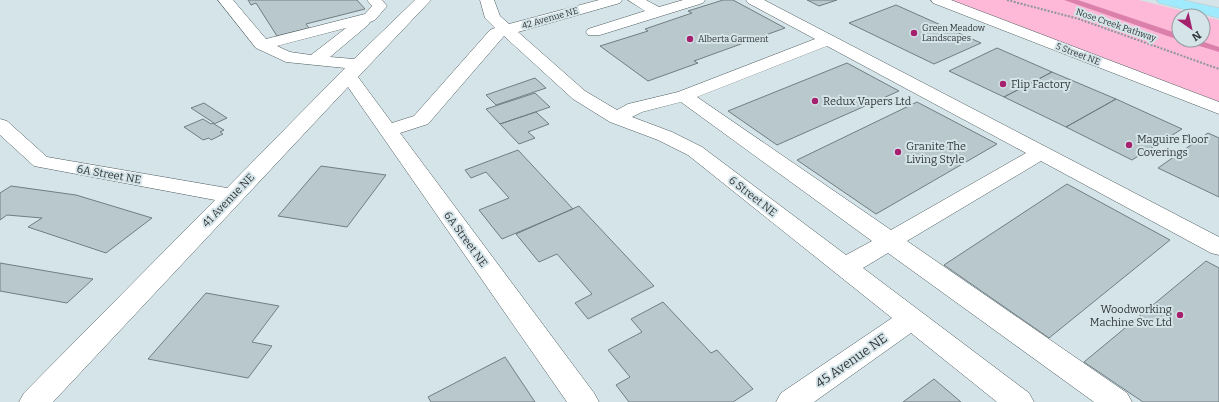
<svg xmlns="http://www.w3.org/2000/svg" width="1219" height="402" font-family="Bitter,serif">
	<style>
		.green { fill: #fdb9d7 }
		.water { fill: #db80ab }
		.building { fill: #b9c8cd; stroke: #707e82 }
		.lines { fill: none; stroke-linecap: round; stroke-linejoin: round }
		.minor-casing { stroke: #4e5c5f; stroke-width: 1 }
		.major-casing { stroke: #c2c3c4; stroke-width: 1 }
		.path { stroke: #8c969a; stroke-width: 2; stroke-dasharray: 2 1.5; stroke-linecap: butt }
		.minor { fill: #fff; fill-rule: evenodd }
		.major { fill: #a0eafd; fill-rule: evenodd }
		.poi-dot { fill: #a5206d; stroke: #d5e4e9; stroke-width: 1.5 }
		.labels { text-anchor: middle; stroke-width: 4; stroke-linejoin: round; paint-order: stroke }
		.far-street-label { font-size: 9px; fill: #32383a; stroke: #d5e4e9 }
		.far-poi-label { font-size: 9px; fill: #32383a; stroke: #d5e4e9; text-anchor: start }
		.poi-label { font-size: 11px; fill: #32383a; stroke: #d5e4e9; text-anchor: start }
		.street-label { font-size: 11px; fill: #32383a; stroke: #d5e4e9 }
		.near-street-label { font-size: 13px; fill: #32383a; stroke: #d5e4e9 }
	</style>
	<rect width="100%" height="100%" fill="#d5e4e9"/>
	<path class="green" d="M949 0H1139L1203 16H1179V40H1203V16L1219 20V102Z"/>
	<path class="water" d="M1064 0H1078L1179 34V40Z
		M1180 40H1198L1219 47V52Z"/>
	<path class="building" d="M248 0H357L365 9 306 24 309 28 277 36 256 3 251 5Z
		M723 0H733L785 28 694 61 698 63 648 81 600 46 648 31 645 29 692 13 688 11Z
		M807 0H837L819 6Z
		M896 5 981 43 934 64 849 23Z
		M997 48 1052 72 1004 97 949 71Z
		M847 63 899 91 777 145 728 111Z
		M1052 72 1116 99 1066 127 1004 97Z
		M535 78 546 88 496 105 486 95Z
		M535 93 550 107 500 124 486 109Z
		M1116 99 1182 129 1132 160 1066 127Z
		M917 102 997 144 876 214 797 160Z
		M204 103 227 118 214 124 224 130 220 132 223 134 211 140 209 138 203 140 184 127 203 119 211 124 214 123 191 108Z
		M536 112 549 124 528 132 535 138 519 144 500 124Z
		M1208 133 1219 138V197L1158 168Z
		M518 150 573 209 502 239 479 210 509 198 486 172 471 178 465 170Z
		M321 166 386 175 347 227 278 216Z
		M1067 184 1170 240 1049 338 944 265Z
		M11 186 76 195 152 218 106 253 28 227 42 218 7 215 0 220V193Z
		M579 206 654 286 588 319 575 303 592 294 557 254 539 262 516 234Z
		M1206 261 1219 268V402H1143L1084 362Z
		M0 263 93 279 67 303 0 291Z
		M206 293 279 306 252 342 272 346 248 378 148 359Z
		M663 302 711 353 717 350 753 389 733 402H629L616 385 630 377 608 350 642 332 631 319Z
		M505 357 535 402H431L428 397Z
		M934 379 961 402H903Z"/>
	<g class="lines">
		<g class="minor-casing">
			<path id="minor" d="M218 0H233L266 39 365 14 372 6 367 0H382L387 6 375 20 370 22 368 25 330 57 354 59 415 0H431L358 77 392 123 414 116 490 30 495 28 485 18 480 0H494L500 16 509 24 599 0H622L620 3 518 32 585 91 617 110 628 104 678 92 815 39 748 3 746 0H764L1219 237V255L1211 253 1041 161 907 241 1127 393 1132 402H1094L888 253 863 268 1029 393 1034 402H997L911 333 814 402H776L781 393 892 318 688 155 658 140 610 122 573 99 504 36 428 124 400 133 594 393 599 402H567L348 87 53 402H19L24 393 215 200 34 166 0 135V119L7 121 47 157 227 188 345 68 286 62 256 48ZM346 28 311 55 290 52 277 46ZM827 46 1026 153 891 230 697 97ZM681 102 872 241 846 255 702 147 672 132 632 117 642 112Z
				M628 0H646L659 7 683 0H705L703 3 600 35H588L586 32 588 29 645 11Z
				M931 0H951L1219 102V114L933 3Z"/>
		</g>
		<g class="major-casing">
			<path id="major" d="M1157 0H1183L1219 8V18L1159 3Z"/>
		</g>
		<path class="path" d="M1007 0 1079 19 1219 69"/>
		<use href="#minor" class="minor"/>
		<use href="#major" class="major"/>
	</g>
	<g class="poi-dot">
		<circle cx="914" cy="33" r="4"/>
		<circle cx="690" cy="39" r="4"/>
		<circle cx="1003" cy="84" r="4"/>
		<circle cx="815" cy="101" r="4"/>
		<circle cx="1129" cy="145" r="4"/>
		<circle cx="898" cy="152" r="4"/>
		<circle cx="1180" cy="315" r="4"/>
	</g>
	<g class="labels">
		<g class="far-street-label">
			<text transform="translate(550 18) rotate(-16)" y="3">42 Avenue NE</text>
			<text transform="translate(1116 25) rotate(19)" y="3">Nose Creek Pathway</text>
			<text transform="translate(1078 54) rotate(21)" y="3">5 Street NE</text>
		</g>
		<g class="far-poi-label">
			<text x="922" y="31">Green Meadow<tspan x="922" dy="10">Landscapes</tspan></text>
			<text x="698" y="42">Alberta Garment</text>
		</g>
		<g class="poi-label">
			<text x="1011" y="88">Flip Factory</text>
			<text x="823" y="105">Redux Vapers Ltd</text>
			<text x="1137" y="143">Maguire Floor<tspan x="1137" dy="13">Coverings</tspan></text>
			<text x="906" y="150">Granite The<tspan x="906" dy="13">Living Style</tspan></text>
			<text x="1172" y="313" text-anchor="end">Woodworking<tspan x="1172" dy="13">Machine Svc Ltd</tspan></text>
		</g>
		<g class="street-label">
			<text transform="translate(109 174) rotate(10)" y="4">6A Street NE</text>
			<text transform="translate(753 196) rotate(38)" y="4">6 Street NE</text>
			<text transform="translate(228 200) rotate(-46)" y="4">41 Avenue NE</text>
			<text transform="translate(466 239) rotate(54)" y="4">6A Street NE</text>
		</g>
		<g class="near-street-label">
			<text transform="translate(851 360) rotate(-35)" y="5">45 Avenue NE</text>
		</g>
	</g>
	<g transform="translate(1191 28) rotate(146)"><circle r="19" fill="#d5e4e9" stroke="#949fa3"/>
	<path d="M0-3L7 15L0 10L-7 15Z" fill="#a5206d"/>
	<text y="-6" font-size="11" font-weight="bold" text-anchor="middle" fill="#32383a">N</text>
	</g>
</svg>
